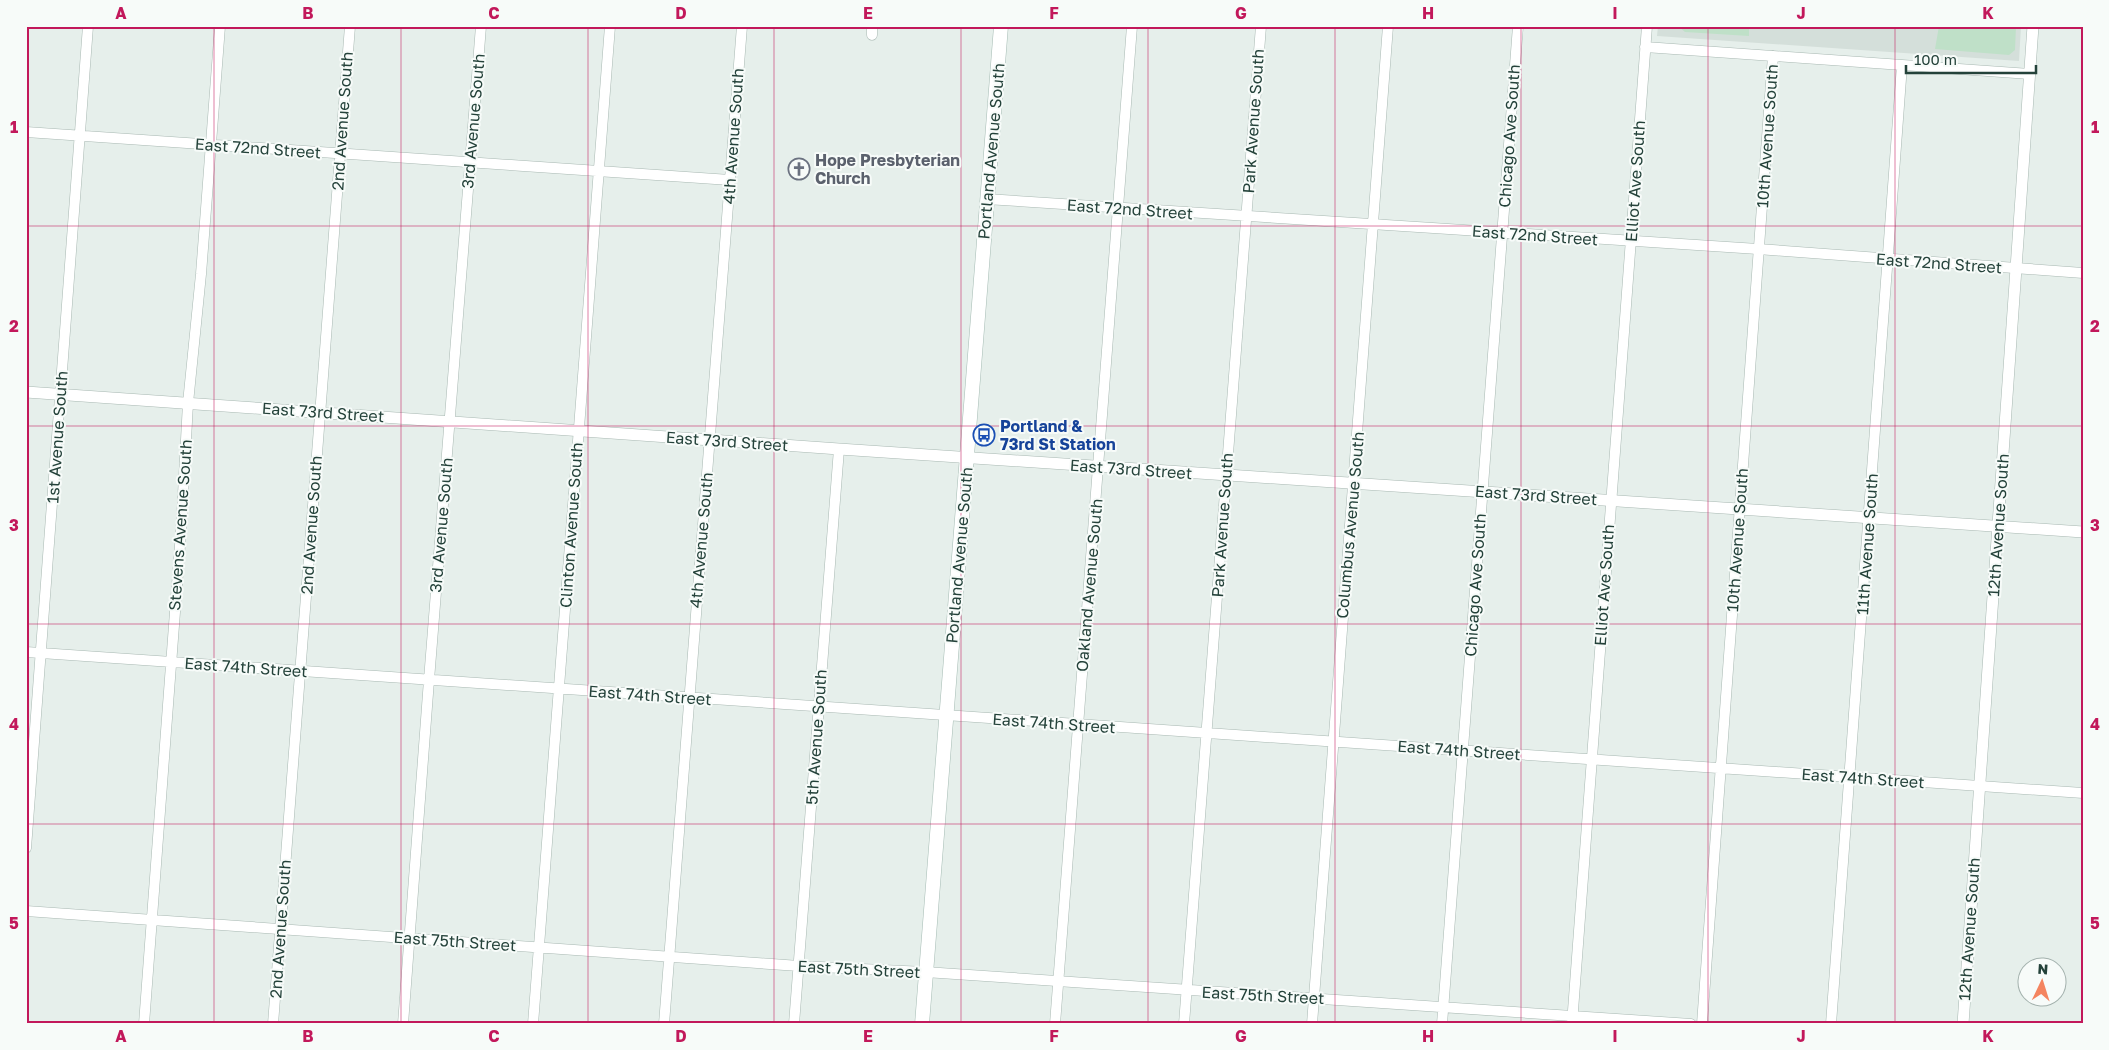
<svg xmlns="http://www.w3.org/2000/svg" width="2109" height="1050" font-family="'Golos Text',sans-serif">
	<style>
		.built { fill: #d4dfda }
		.green { fill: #bfe0c8 }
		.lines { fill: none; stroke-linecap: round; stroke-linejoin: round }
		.minor-casing { stroke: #a8b8b2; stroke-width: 11 }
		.tertiary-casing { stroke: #a8b8b2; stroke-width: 12 }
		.secondary-casing { stroke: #a4bbb3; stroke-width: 15 }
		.minor { stroke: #fff; stroke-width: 10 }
		.tertiary { stroke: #fff; stroke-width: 11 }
		.secondary { stroke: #fff; stroke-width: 14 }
		.grid { fill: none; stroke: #c2185b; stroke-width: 1; stroke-opacity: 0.55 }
		.labels { text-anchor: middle; stroke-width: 4; stroke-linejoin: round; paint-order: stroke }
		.street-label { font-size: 16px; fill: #24423a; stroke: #f7fbf9 }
		.worship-label { font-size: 16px; font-weight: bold; fill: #5b616d; stroke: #f7fbf9; text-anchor: start }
		.transit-label { font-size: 16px; font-weight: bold; fill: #164399; stroke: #f7fbf9; text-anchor: start }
		.neatline { fill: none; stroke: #c2185b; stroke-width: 2 }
		.grid-label { font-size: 16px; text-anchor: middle; font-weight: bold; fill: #c2185b }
	</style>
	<rect width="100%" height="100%" fill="#e6efeb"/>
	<path class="built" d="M1658 26H2021L2019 61 1657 36Z"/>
	<path class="green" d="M1678 26H1749V36L1685 32Z
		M1939 26H2016L2015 50 2009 55 1935 49Z"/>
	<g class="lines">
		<g class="minor-casing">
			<path id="minor" d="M872 35V26
				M1645 47 2030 74
				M26 132 730 180
				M986 199 1758 249 2083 273
				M26 652 2083 793
				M26 848 88 26
				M26 911 799 966 925 972 1691 1024
				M144 1024 181 532 188 403 201 274 220 26
				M273 1024 350 26
				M403 1024 429 680 481 26
				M533 1024 610 26
				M664 1024 742 26
				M794 1024 839 449
				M1055 1024 1132 26
				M1184 1024 1261 26
				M1312 1024 1388 26
				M1442 1024 1518 26
				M1572 1024 1647 26
				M1702 1024 1773 56
				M1831 1024 1902 65"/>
		</g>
		<g class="tertiary-casing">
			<path id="tertiary" d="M26 392 839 449 2083 532
				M1963 1024 2033 26"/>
		</g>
		<g class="secondary-casing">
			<path id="secondary" d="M922 1024 1001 26"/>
		</g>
		<use href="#minor" class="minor"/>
		<use href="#tertiary" class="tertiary"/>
		<use href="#secondary" class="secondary"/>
	</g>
	<path class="grid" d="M214 26V1024M401 26V1024M588 26V1024M774 26V1024M961 26V1024M1148 26V1024M1335 26V1024M1521 26V1024M1708 26V1024M1895 26V1024M26 226H2083M26 426H2083M26 624H2083M26 824H2083"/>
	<defs>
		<g id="church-ring" transform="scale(1.125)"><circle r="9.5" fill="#f7fbf9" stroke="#6b7280" stroke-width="1.5"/><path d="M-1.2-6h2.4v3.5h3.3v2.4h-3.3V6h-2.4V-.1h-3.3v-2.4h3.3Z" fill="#6b7280"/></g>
		<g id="bus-ring" transform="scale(1.125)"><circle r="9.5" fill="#f7fbf9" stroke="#1a4fb4" stroke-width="1.5"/><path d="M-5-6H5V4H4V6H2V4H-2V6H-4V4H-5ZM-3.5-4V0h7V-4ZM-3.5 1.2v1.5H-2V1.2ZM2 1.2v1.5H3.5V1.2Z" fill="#1a4fb4"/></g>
	</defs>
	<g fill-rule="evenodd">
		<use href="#church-ring" x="799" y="169"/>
		<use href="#bus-ring" x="984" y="435"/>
	</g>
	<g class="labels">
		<g class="street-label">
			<text transform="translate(342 121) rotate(-86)" y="6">2nd Avenue South</text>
			<text transform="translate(473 121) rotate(-85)" y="6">3rd Avenue South</text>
			<text transform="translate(1253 121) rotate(-86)" y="6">Park Avenue South</text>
			<text transform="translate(733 136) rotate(-86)" y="6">4th Avenue South</text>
			<text transform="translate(1509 136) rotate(-86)" y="6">Chicago Ave South</text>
			<text transform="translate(1767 136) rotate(-86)" y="6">10th Avenue South</text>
			<text transform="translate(258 148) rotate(4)" y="6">East 72nd Street</text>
			<text transform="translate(991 151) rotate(-85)" y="6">Portland Avenue South</text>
			<text transform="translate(1635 181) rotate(-86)" y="6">Elliot Ave South</text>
			<text transform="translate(1130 209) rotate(4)" y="6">East 72nd Street</text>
			<text transform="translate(1535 235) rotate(4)" y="6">East 72nd Street</text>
			<text transform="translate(1939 263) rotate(4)" y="6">East 72nd Street</text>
			<text transform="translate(323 412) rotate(4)" y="6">East 73rd Street</text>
			<text transform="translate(57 437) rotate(-86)" y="6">1st Avenue South</text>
			<text transform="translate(727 441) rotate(4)" y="6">East 73rd Street</text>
			<text transform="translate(1131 469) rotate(4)" y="6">East 73rd Street</text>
			<text transform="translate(1536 495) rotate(4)" y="6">East 73rd Street</text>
			<text transform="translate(180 525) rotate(-86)" y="6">Stevens Avenue South</text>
			<text transform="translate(311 525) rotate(-86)" y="6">2nd Avenue South</text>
			<text transform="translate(441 525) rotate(-85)" y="6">3rd Avenue South</text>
			<text transform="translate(571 525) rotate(-86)" y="6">Clinton Avenue South</text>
			<text transform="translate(1222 525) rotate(-86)" y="6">Park Avenue South</text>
			<text transform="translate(1350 525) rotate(-85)" y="6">Columbus Avenue South</text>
			<text transform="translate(1998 525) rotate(-86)" y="6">12th Avenue South</text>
			<text transform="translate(701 540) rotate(-85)" y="6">4th Avenue South</text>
			<text transform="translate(1737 540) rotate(-86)" y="6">10th Avenue South</text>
			<text transform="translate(1867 544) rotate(-86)" y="6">11th Avenue South</text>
			<text transform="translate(959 555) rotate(-85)" y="6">Portland Avenue South</text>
			<text transform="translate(1089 585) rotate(-85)" y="6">Oakland Avenue South</text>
			<text transform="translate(1475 585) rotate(-86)" y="6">Chicago Ave South</text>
			<text transform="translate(1604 585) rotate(-86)" y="6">Elliot Ave South</text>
			<text transform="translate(246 667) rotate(4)" y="6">East 74th Street</text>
			<text transform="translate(650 695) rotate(4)" y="6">East 74th Street</text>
			<text transform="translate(1054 723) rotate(4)" y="6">East 74th Street</text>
			<text transform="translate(816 737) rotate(-86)" y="6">5th Avenue South</text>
			<text transform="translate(1459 750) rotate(4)" y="6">East 74th Street</text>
			<text transform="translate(1863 778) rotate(4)" y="6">East 74th Street</text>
			<text transform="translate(280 929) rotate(-86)" y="6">2nd Avenue South</text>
			<text transform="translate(1969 929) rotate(-86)" y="6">12th Avenue South</text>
			<text transform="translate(455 941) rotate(4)" y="6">East 75th Street</text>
			<text transform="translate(859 969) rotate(3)" y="6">East 75th Street</text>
			<text transform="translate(1263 995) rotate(3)" y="6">East 75th Street</text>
		</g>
		<g class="worship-label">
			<text x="815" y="166">Hope Presbyterian<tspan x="815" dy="18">Church</tspan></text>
		</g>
		<g class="transit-label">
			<text x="1000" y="432">Portland &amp;<tspan x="1000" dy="18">73rd St Station</tspan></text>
		</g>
	</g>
	<rect width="2109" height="1050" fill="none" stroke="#f7fbf9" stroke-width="55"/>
	<g transform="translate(2042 982) rotate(4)"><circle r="24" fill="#f7fbf9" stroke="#a3b1ad"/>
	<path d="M0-4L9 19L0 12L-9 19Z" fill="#f4845f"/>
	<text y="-8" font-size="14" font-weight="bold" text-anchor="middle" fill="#24423a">N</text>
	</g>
	<path d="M1906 65v8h130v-8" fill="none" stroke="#24423a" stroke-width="2.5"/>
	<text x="1914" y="65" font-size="15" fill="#24423a" stroke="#f7fbf9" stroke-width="4" paint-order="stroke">100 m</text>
	<rect x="28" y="28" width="2054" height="994" class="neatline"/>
	<g class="grid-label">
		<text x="121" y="19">A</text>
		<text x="308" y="19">B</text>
		<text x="494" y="19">C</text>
		<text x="681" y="19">D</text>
		<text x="868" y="19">E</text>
		<text x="1054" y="19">F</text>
		<text x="1241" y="19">G</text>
		<text x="1428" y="19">H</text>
		<text x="1615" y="19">I</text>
		<text x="1801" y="19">J</text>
		<text x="1988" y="19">K</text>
		<text x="14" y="133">1</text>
		<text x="2095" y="133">1</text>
		<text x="14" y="332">2</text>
		<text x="2095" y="332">2</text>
		<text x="14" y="531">3</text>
		<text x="2095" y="531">3</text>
		<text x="14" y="730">4</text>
		<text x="2095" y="730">4</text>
		<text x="14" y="929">5</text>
		<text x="2095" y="929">5</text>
		<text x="121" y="1042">A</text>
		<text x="308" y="1042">B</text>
		<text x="494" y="1042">C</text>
		<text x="681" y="1042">D</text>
		<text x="868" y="1042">E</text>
		<text x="1054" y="1042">F</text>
		<text x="1241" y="1042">G</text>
		<text x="1428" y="1042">H</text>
		<text x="1615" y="1042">I</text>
		<text x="1801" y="1042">J</text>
		<text x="1988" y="1042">K</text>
	</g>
</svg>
